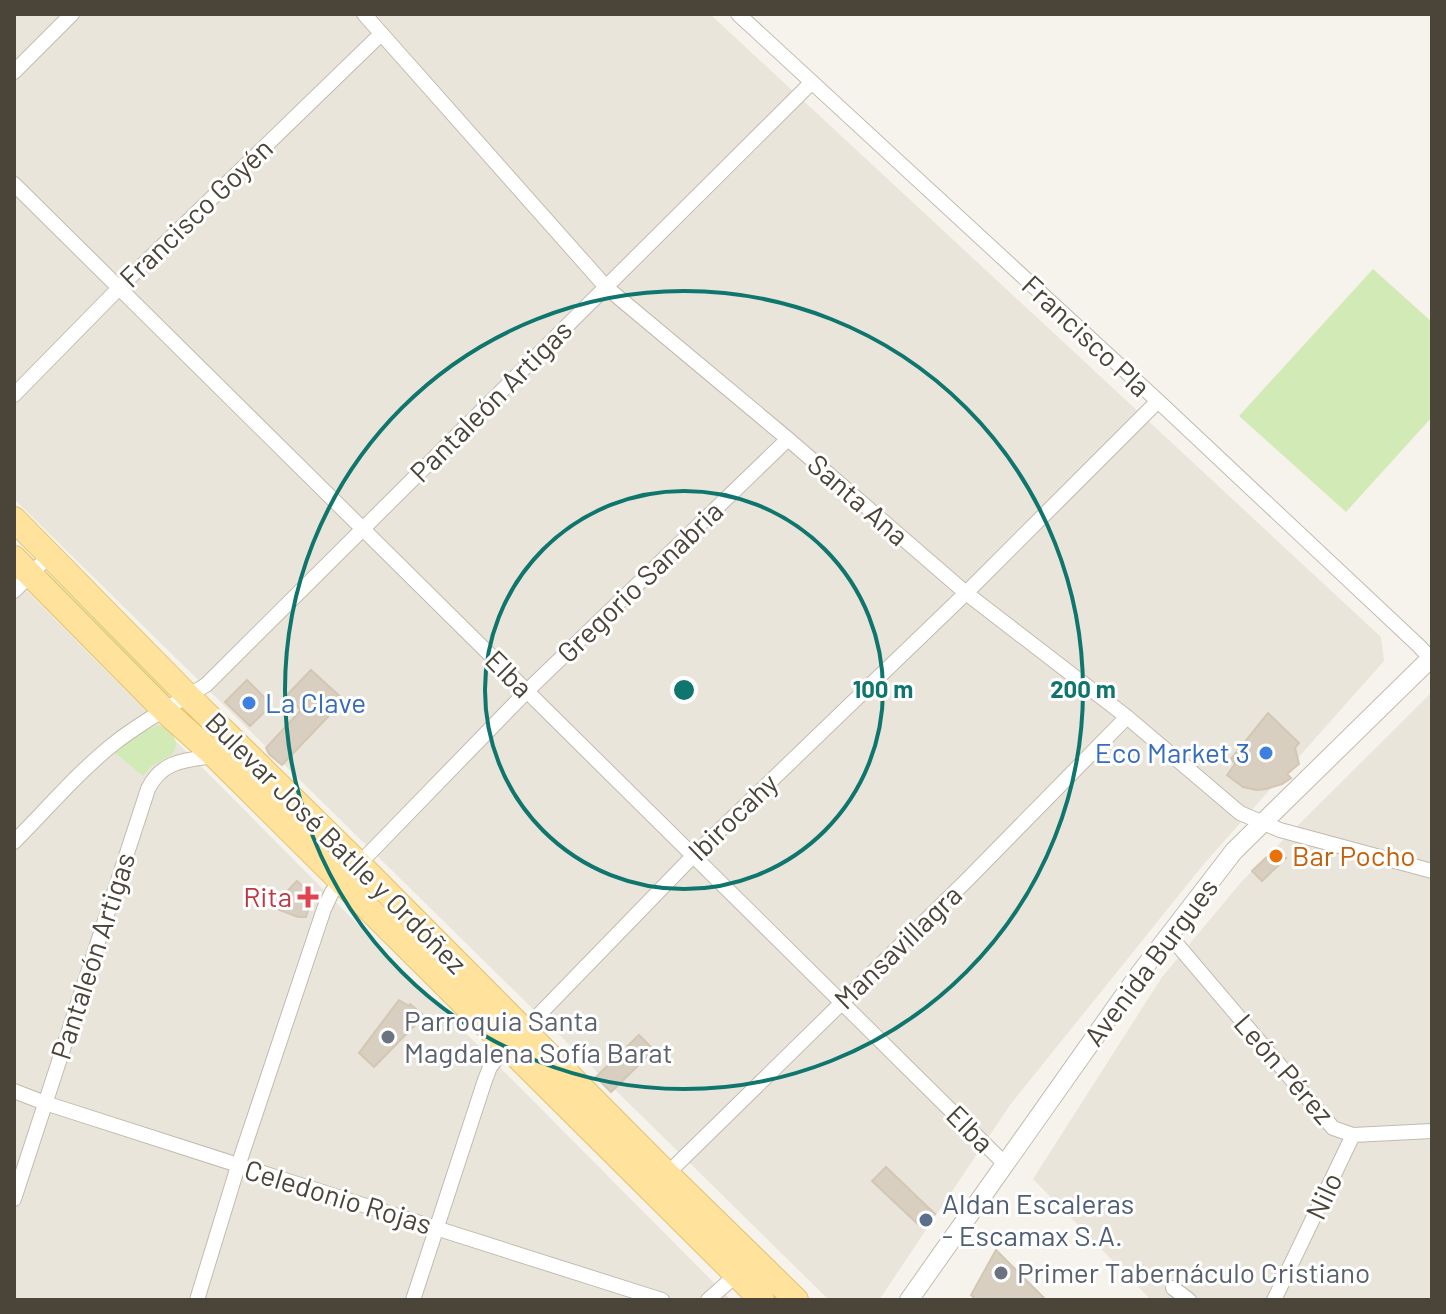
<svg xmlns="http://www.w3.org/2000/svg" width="1446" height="1314" font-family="Barlow,sans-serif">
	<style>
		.residential { fill: #eae5da }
		.green { fill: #d2eab5 }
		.building { fill: #d8cfc1; stroke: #d3c7b4; stroke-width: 2 }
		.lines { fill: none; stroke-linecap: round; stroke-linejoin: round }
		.minor-casing { stroke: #c2bbae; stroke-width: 16 }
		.tertiary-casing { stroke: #c2bbae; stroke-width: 20 }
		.primary-casing { stroke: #e6c16a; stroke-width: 26 }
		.minor { stroke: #fff; stroke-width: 14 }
		.tertiary { stroke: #fff; stroke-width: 18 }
		.primary { stroke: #ffe39c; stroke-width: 24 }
		.ring { fill: none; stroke: #0f766e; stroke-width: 4 }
		.shop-dot { fill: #3f7fe0; stroke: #fff; stroke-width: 3 }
		.food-dot { fill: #e8710a; stroke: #fff; stroke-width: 3 }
		.health-dot { fill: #e0444e; stroke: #fff; stroke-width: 3 }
		.worship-dot { fill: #6b7280; stroke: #fff; stroke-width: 3 }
		.service-dot { fill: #5c6f8a; stroke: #fff; stroke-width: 3 }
		.labels { text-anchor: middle; stroke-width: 6; stroke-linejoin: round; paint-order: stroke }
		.street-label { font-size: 28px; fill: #4b4439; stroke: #fff }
		.shop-label { font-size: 28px; fill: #366cbe; stroke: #fff; text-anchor: start }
		.food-label { font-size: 28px; fill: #c56008; stroke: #fff; text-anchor: start }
		.health-label { font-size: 28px; fill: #be3a42; stroke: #fff; text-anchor: end }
		.worship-label { font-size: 28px; fill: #5b616d; stroke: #fff; text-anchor: start }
		.service-label { font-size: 28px; fill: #4e5e75; stroke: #fff; text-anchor: start }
		.centre { fill: #0f766e; stroke: #fff; stroke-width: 4 }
		.ring-label { font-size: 24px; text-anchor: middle; font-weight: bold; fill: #0f766e; stroke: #fff; stroke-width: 6; stroke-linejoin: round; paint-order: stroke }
	</style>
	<rect width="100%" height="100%" fill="#f6f3ec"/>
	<path class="residential" d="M14 14H710L1381 637 1384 661 1203 865 1010 1105 879 1300H829L14 499Z
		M14 578 731 1300H14Z
		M1432 692V1300H1151L1033 1179 1162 977 1242 881Z"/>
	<path class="green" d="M1373 269 1432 322V417L1346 512 1239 416Z
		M47 572 170 694 166 698 43 576Z
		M159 725C166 727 170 730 174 737 182 756 163 758 152 766 148 770 147 772 143 776L114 752 147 730Z"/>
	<path class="building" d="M311 670 344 700 282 765 269 754 266 748 301 710 286 696Z
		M247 680 272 705 250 726 225 702Z
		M1268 713 1299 743 1295 748 1299 764 1287 774 1291 778 1282 784 1266 789 1256 790 1243 787 1227 775 1235 764 1231 759Z
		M1276 848 1286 858 1262 881 1252 871Z
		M297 881 313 895 306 917H298L272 907Z
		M399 1000 409 1006 410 1004 422 1014 419 1018 420 1020 374 1067 359 1053Z
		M639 1035 654 1050 611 1092 596 1077Z
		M886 1167 935 1214 922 1228 872 1181Z
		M996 1250 1046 1300H976L971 1295Z"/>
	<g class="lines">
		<g class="minor-casing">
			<path id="minor" d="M364 14 606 287 788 439 966 593 1127 717 1240 813 1280 830 1432 871
				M738 14 1158 401 1419 646 1432 660
				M14 72 72 14
				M14 184 1004 1163
				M14 395 119 288 381 34
				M14 591 50 555
				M14 842C46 810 81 769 116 742 144 720 176 703 206 685L812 82
				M359 864 527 691 788 439
				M1169 935 1333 1128 1353 1135 1432 1131
				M14 1091 45 1103C250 1170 457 1234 662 1300
				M667 1174 967 880 1127 717
				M14 1199 148 789C162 760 186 760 215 756
				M1173 1288 1189 1300
				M197 1300 238 1166 324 909 332 892 340 882
				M413 1300 485 1080 490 1067 497 1058 693 856 966 593 1158 401
				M708 1300 736 1275
				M1274 1300 1353 1135"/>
		</g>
		<g class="tertiary-casing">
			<path id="tertiary" d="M909 1300 1140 973 1234 851 1432 657"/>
		</g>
		<g class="primary-casing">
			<path id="primary" d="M14 519 188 696 359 864 667 1174 796 1300
				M14 558 165 711 215 756 762 1300"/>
		</g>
		<use href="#minor" class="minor"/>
		<use href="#tertiary" class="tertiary"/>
		<use href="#primary" class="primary"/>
	</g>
	<g class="ring">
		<circle cx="684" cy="690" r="199"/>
		<circle cx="684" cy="690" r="399"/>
	</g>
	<g class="shop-dot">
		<circle cx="249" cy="703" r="8"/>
		<circle cx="1266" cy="753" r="8"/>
	</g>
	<circle class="food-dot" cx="1276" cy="856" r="8"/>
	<path class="health-dot" d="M304 885h8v8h8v8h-8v8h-8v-8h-8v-8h8z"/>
	<g class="worship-dot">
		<circle cx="388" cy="1037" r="8"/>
		<circle cx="1001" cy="1273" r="8"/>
	</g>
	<circle class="service-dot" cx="926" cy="1220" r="8"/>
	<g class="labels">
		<g class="street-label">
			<text transform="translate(196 213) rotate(-44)" y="10">Francisco Goyén</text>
			<text transform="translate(1086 336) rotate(43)" y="10">Francisco Pla</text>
			<text transform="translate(491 401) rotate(-45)" y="10">Pantaleón Artigas</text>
			<text transform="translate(858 500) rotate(41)" y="10">Santa Ana</text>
			<text transform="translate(640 582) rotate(-44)" y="10">Gregorio Sanabria</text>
			<text transform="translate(509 674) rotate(45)" y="10">Elba</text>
			<text transform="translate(733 817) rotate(-44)" y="10">Ibirocahy</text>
			<text transform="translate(336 843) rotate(45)" y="10">Bulevar José Batlle y Ordóñez</text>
			<text transform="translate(898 947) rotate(-44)" y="10">Mansavillagra</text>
			<text transform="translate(93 956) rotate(-72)" y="10">Pantaleón Artigas</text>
			<text transform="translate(1151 962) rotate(-53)" y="10">Avenida Burgues</text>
			<text transform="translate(1284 1069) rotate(49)" y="10">León Pérez</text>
			<text transform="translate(970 1129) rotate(45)" y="10">Elba</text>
			<text transform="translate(1324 1196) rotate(-65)" y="10">Nilo</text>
			<text transform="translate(338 1197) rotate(17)" y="10">Celedonio Rojas</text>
		</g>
		<g class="shop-label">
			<text x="265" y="713">La Clave</text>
			<text x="1250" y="763" text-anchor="end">Eco Market 3</text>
		</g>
		<g class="food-label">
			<text x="1292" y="866">Bar Pocho</text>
		</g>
		<g class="health-label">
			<text x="292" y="907">Rita</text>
		</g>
		<g class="worship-label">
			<text x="404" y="1031">Parroquia Santa<tspan x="404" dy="32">Magdalena Sofía Barat</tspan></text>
			<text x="1017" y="1283">Primer Tabernáculo Cristiano</text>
		</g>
		<g class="service-label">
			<text x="942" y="1214">Aldan Escaleras<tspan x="942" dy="32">- Escamax S.A.</tspan></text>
		</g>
	</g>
	<circle cx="684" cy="690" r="12" class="centre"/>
	<g class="ring-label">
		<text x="883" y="698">100 m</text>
		<text x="1083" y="698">200 m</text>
	</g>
	<rect width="1446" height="1314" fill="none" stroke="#4b4439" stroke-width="32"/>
</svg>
